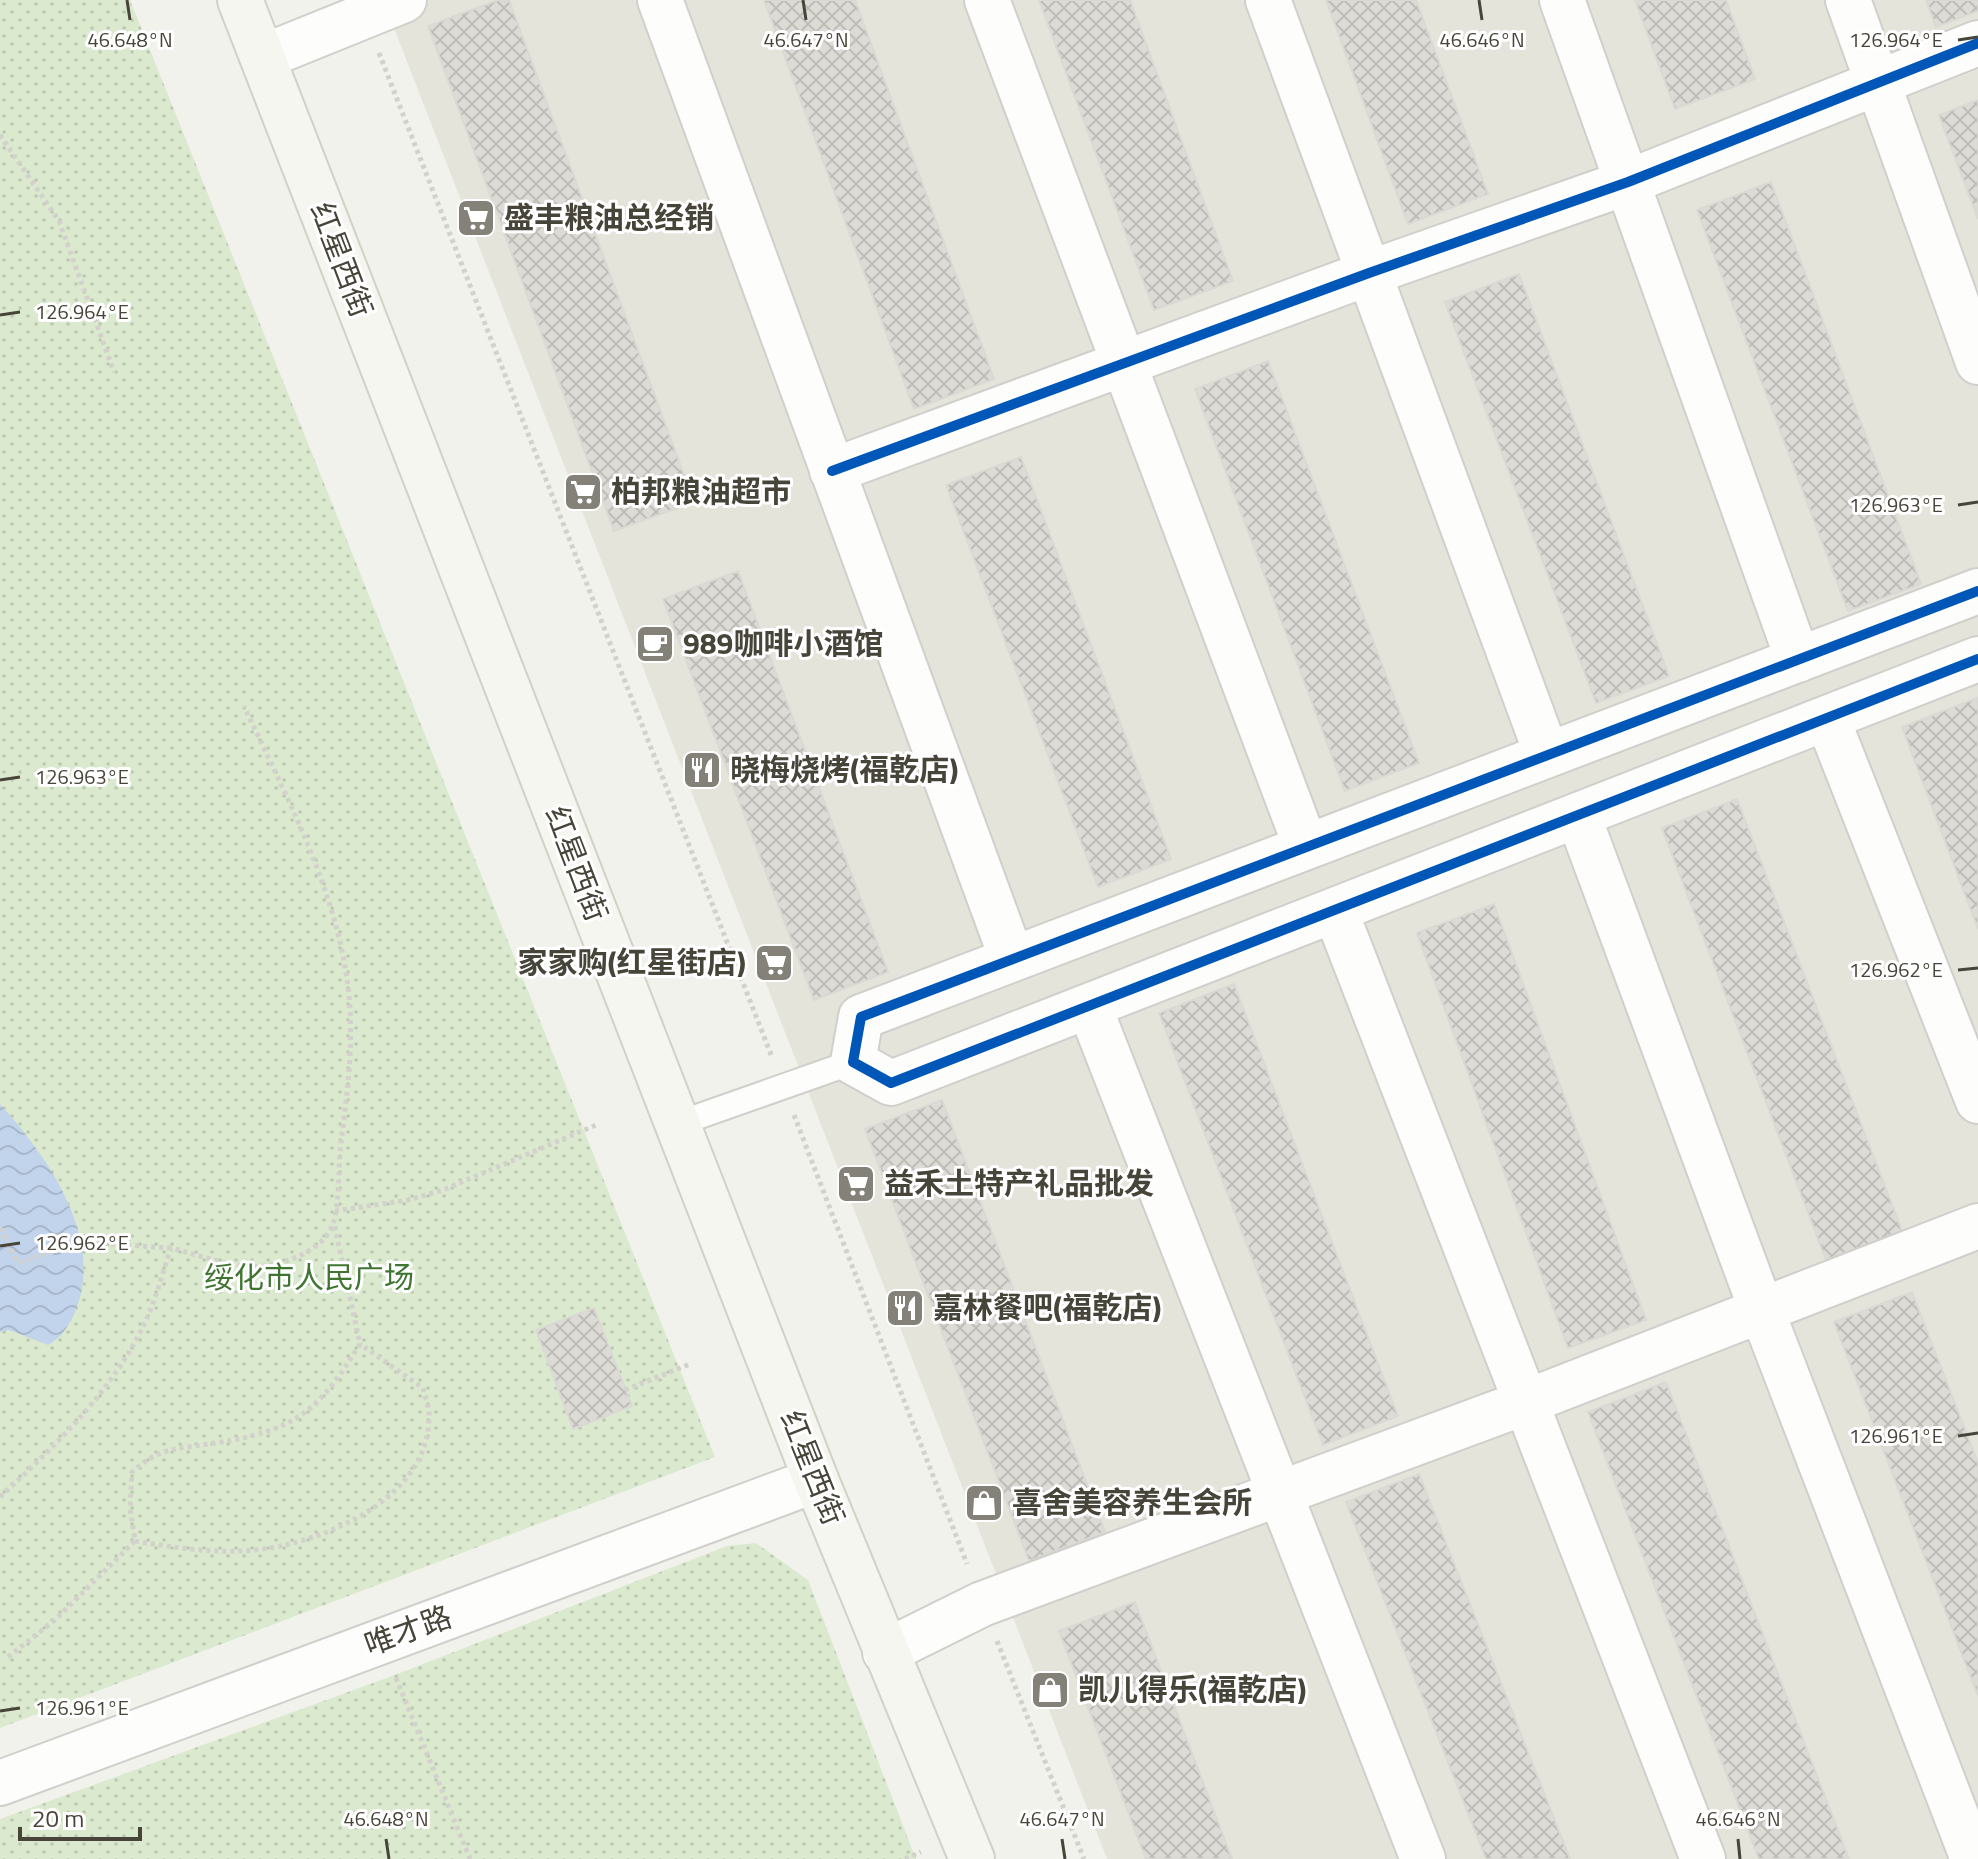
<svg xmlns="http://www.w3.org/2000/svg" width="1978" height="1859" font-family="'Titillium Web','Noto Sans SC',sans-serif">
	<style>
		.residential { fill: #e5e4db }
		.grass { fill: url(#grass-dots) }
		.water { fill: url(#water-waves) }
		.building { fill: url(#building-cross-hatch); stroke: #dad9d3; stroke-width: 2 }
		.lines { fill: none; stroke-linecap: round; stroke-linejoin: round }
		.service-casing { stroke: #d0cfcb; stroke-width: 28 }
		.minor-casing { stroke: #d0cfcb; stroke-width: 48 }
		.tertiary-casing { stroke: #d0cfcb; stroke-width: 48 }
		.secondary-casing { stroke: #d1d1c6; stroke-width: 48 }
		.path { stroke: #d2d1cb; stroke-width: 5; stroke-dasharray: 4 4; stroke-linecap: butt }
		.service { stroke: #fdfdfc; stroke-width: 24 }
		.minor { stroke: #fdfdfc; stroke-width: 44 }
		.tertiary { stroke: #fdfdfc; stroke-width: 44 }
		.secondary { stroke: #f6f6f1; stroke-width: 44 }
		.cycleway-casing { stroke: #fff; stroke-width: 15 }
		.cycleway { stroke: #0057b8; stroke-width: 10 }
		.ticks { fill: none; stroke: #474439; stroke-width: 3 }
		.labels { text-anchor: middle; stroke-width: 6; stroke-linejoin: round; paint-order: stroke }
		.poi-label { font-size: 30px; font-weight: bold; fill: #474439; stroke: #fff; text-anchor: start }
		.street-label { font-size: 30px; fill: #474439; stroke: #fff }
		.park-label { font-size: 30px; fill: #3f7531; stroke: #fff }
		.ticks-label { font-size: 20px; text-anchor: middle; fill: #474439; stroke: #fff; stroke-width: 6; stroke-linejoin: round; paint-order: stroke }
	</style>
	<defs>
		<pattern id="grass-dots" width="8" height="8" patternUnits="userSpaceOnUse" patternTransform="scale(2)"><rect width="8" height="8" fill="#dbeacf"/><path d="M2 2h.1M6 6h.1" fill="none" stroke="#bdcab2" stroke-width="1.8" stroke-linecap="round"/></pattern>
		<pattern id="water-waves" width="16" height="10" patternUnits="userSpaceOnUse" patternTransform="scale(2)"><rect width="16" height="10" fill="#c2d4ec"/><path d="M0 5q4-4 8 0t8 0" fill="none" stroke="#a8b7cb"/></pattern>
		<pattern id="building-cross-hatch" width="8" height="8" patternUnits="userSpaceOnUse" patternTransform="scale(2)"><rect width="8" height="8" fill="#dcdbd6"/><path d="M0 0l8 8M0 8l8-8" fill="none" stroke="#bebdb8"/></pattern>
	</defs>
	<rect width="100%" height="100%" fill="#f2f2ed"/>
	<path class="residential" d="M383 0H1978V1859H1107Z"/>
	<path class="grass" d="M0 0H130L715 1457 0 1728Z
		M756 1543 808 1580 916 1859H0V1819L392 1676 727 1546Z"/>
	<path class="water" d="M0 1104C48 1157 106 1239 75 1312 69 1326 61 1338 48 1345L9 1330 0 1332Z"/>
	<path class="building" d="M498 0H509L694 502 614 531 428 26Z
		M764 0H855L994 379 914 409Z
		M1039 0H1130L1233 281 1154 310Z
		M1326 0H1416L1488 194 1408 224Z
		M1635 0H1726L1755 79 1675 109Z
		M1926 0H1978V11L1936 27Z
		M1978 100V219L1939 115Z
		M1771 182 1921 584 1848 611 1697 210Z
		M1519 274 1669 676 1596 703 1445 302Z
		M1268 361 1419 763 1345 791 1195 389Z
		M1021 457 1171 859 1098 887 946 485Z
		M738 571 888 972 814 1000 663 599Z
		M1977 698 1978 700V929L1902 727Z
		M1737 799 1902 1231 1826 1260 1662 828Z
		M1494 904 1646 1320 1568 1348 1417 933Z
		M1234 984 1398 1416 1323 1445 1159 1013Z
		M942 1100 1105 1532 1029 1561 865 1129Z
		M1912 1292 1978 1463V1696L1834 1322Z
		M594 1308 632 1406 573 1429 536 1330Z
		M1666 1382 1849 1859H1759L1588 1412Z
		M1419 1474 1570 1859H1486L1346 1502Z
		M1135 1602 1232 1859H1146L1059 1631Z"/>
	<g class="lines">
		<g class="service-casing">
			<path id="service" d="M677 1124 853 1062"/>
		</g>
		<g class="minor-casing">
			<path id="minor" d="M660 0 1012 959
				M987 0 1306 847
				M1268 0 1547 755
				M1562 0 1798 660
				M1848 0 1978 362
				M263 57 404 0
				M832 471 1369 273 1628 182 1978 43
				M1978 591 861 1017 853 1062 891 1083 1978 659
				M1827 718 1978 1101
				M1578 815 1762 1311 1973 1859
				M1335 910 1703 1859
				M1089 1006 1423 1859
				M885 1652 982 1604 1526 1402 1978 1226"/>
		</g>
		<g class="tertiary-casing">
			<path id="tertiary" d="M0 1783 816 1480"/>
		</g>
		<g class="secondary-casing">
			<path id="secondary" d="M240 0 816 1480 972 1859"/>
		</g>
		<path class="path" d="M379 53 772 1057
			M0 135 59 221 114 372
			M794 1115 967 1564
			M335 1211 408 1200 443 1190 596 1125
			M0 1228 18 1263 81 1242 171 1248
			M625 1390 690 1364
			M0 1497C56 1445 115 1389 147 1318 157 1296 163 1271 171 1248 194 1254 218 1262 242 1266 272 1270 325 1254 334 1221 340 1197 338 1167 341 1142 347 1095 354 1044 349 996 339 893 287 799 244 706
			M135 1541C178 1548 220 1555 263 1549 329 1540 428 1497 429 1418 430 1408 425 1397 423 1388L360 1344
			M997 1641 1084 1859
			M8 1657 55 1620 135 1541 130 1507 132 1472C160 1446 180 1449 216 1443 296 1430 318 1412 360 1344L334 1223
			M396 1678 470 1859
			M905 1859 921 1852"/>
		<use href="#service" class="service"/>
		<use href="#minor" class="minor"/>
		<use href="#tertiary" class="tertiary"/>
		<use href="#secondary" class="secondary"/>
		<g class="cycleway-casing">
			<path id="cycleway" d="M832 471 1369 273 1628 182 1978 43
				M1978 591 861 1017 853 1062 891 1083 1978 659"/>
		</g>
		<use href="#cycleway" class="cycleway"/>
	</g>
	<path class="ticks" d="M127 0 130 20M803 0 806 20M1479 0 1482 20M1958 40 1978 37M0 315 20 312M1958 505 1978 502M0 780 20 777M1958 970 1978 968M0 1246 20 1243M1958 1436 1978 1433M0 1711 20 1708M386 1839 389 1859M1062 1839 1065 1859M1738 1839 1740 1859"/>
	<defs>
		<g id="supermarket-square" transform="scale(2)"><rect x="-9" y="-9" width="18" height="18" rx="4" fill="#838178" stroke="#fff"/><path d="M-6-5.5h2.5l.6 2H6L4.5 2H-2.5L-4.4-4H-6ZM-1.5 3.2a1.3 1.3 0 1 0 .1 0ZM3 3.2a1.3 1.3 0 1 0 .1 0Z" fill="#fff"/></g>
		<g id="cafe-square" transform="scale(2)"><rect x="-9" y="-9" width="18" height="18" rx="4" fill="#838178" stroke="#fff"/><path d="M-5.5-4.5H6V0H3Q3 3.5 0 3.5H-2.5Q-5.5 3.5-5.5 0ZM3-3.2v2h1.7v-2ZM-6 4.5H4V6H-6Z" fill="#fff"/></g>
		<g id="restaurant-square" transform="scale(2)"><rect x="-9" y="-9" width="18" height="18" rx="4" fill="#838178" stroke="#fff"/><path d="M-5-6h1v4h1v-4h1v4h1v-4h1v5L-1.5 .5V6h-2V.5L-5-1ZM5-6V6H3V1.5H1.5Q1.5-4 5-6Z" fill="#fff"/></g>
		<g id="shop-square" transform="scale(2)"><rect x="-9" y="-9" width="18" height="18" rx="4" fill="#838178" stroke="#fff"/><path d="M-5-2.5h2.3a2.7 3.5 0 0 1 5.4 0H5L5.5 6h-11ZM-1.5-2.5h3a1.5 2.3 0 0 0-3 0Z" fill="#fff"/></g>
	</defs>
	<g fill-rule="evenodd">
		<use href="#supermarket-square" x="476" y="218"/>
		<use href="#supermarket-square" x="583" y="492"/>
		<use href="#cafe-square" x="655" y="644"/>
		<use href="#restaurant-square" x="702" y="770"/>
		<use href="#supermarket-square" x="774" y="963"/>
		<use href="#supermarket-square" x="856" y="1184"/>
		<use href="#restaurant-square" x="905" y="1308"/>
		<use href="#shop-square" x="984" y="1503"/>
		<use href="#shop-square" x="1050" y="1690"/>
	</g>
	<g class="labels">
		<g class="poi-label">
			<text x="504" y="228">盛丰粮油总经销</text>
			<text x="611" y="502">柏邦粮油超市</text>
			<text x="683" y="654">989咖啡小酒馆</text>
			<text x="730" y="780">晓梅烧烤(福乾店)</text>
			<text x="746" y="973" text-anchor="end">家家购(红星街店)</text>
			<text x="884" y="1194">益禾土特产礼品批发</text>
			<text x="933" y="1318">嘉林餐吧(福乾店)</text>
			<text x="1012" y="1513">喜舍美容养生会所</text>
			<text x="1078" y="1700">凯儿得乐(福乾店)</text>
		</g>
		<g class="street-label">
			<text transform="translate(341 260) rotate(69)" y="10">红星西街</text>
			<text transform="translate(576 864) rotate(69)" y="10">红星西街</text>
			<text transform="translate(812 1468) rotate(68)" y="10">红星西街</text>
			<text transform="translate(408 1631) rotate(-20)" y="10">唯才路</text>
		</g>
		<g class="park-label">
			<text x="309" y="1288">绥化市人民广场</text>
		</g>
	</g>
	<g class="ticks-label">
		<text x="1896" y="47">126.964°E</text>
		<text x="130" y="47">46.648°N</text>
		<text x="806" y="47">46.647°N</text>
		<text x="1482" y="47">46.646°N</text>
		<text x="82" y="319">126.964°E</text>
		<text x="1896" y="512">126.963°E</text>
		<text x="82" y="784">126.963°E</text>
		<text x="1896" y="977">126.962°E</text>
		<text x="82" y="1250">126.962°E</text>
		<text x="1896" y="1443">126.961°E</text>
		<text x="82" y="1715">126.961°E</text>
		<text x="386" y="1826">46.648°N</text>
		<text x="1062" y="1826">46.647°N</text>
		<text x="1738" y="1826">46.646°N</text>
	</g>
	<path d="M20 1827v12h120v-12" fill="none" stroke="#474439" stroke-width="4"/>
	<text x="32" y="1827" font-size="24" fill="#474439" stroke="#ffffff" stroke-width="6" paint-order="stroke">20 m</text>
</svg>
